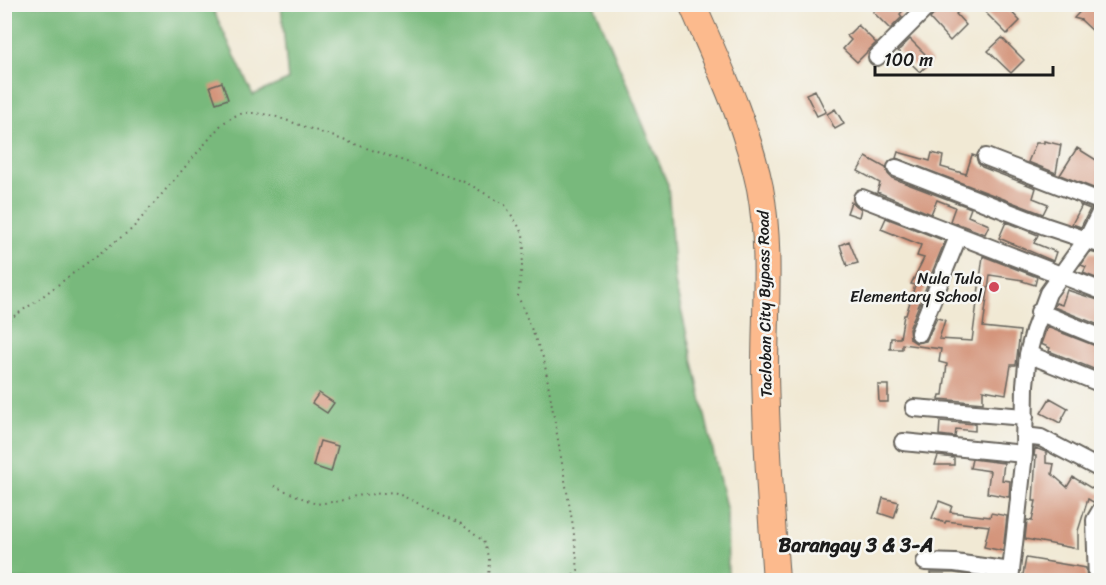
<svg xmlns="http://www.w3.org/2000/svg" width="1106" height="585" font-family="Sriracha,sans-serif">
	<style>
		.forest { fill: #78b97b; stroke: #4a6a4c; stroke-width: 1.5 }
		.building { fill: #d4957b }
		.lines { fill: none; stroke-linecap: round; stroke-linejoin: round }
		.minor-casing { stroke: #67645c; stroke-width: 20 }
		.highway-casing { stroke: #67645c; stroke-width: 28 }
		.path { stroke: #67645c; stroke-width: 2; stroke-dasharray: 1.5 4.5; stroke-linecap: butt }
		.minor { stroke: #fff; stroke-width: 16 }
		.highway { stroke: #fcba8d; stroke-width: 26 }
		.poi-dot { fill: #d1495b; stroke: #f6f6f2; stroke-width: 2 }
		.labels { text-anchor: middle; stroke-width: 5; stroke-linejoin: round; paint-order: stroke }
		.poi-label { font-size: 16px; fill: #1c1c1c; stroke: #f6f6f2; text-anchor: end }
		.street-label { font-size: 16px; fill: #1c1c1c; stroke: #f6f6f2 }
		.quarter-label { font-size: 20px; font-weight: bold; fill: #1c1c1c; stroke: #f6f6f2 }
	</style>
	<rect width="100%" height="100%" fill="#f6f6f2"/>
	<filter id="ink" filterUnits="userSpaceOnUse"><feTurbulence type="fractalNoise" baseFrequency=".0167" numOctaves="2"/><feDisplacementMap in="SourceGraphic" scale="12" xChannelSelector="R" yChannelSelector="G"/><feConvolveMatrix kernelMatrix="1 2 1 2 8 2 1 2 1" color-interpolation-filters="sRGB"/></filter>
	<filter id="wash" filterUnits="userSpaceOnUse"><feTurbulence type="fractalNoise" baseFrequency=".008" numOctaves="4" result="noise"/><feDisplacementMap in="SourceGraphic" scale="24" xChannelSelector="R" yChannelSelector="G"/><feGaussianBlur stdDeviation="1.35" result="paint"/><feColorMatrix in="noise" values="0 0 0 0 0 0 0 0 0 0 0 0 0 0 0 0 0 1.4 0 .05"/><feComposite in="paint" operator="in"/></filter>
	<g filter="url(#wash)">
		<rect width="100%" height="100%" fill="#f1e9d4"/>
		<path class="forest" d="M4 5H211L253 95 288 80 281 5H594L668 185 675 283 727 512 728 580H5Z"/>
		<g id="blocks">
			<path class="building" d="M880 4H909L900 14 902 17 890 29 873 12Z
				M942 4H965L956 14 966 25 950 41 930 19Z
				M991 4H1004L1020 21 1007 34 984 11Z
				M1087 4H1096L1101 10V28L1096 34 1081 20 1074 18Z
				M858 25 876 43 857 62 843 49 851 40 847 36Z
				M1002 38 1024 60 1011 73 988 51Z
				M910 39 932 61 920 72 898 51Z
				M222 82 228 99 216 103 210 86Z
				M815 90 826 112 817 116 806 94Z
				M835 109 844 124 835 129 827 114Z
				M1044 141 1061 145 1056 173 1028 162 1036 143H1044Z
				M1077 148 1101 163V191L1060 175Z
				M898 152 930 161 932 153 943 156 941 167 966 174 972 155 976 156 978 163 982 167 1036 188 1033 198 1048 204 1043 214 896 158Z
				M866 157 886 168 888 174 892 178 971 208 968 216 989 225 985 234 950 221 955 207 937 200 931 214 877 192 880 183 858 171Z
				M851 202 861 209 859 217 847 213Z
				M1080 205 1090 209 1081 227 1072 224 1081 207Z
				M886 218 945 241 909 329 910 339 916 343 926 341 937 318 945 320 939 339 972 341 983 256 1037 277 1035 285 1022 281 1023 280 990 275 983 327 1020 331 1016 365H1011L1006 394 983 390V403L939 399 940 395H943L947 364 939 362 941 349 902 344V349H890L891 338H900L904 315H906L915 285 911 284 924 258 917 256 921 245 881 229Z
				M1006 222 1038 235 1034 243 1056 252 1053 261 999 238Z
				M849 241 858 263 847 266 840 245Z
				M1090 252 1101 255V280L1083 273 1086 267 1081 265Z
				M1067 290 1101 301V326L1054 307 1056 303 1062 305Z
				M1047 327 1101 348V372L1049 351 1050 348 1041 344Z
				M878 385H888V402H879Z
				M319 393 334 403 327 413 312 403Z
				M1050 398 1068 408 1060 423 1041 413Z
				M940 421 975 424V431L956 429 955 437 939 435Z
				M320 441 338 446 331 472 313 466Z
				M1035 448 1046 452V463L1054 464 1052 474 1067 487 1073 477 1101 494V498L1093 502 1088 499 1078 531V549L1025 539 1027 520 1032 521 1036 501H1033L1036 456H1034Z
				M938 456 954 458V465H935Z
				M972 459 1004 463 1002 480 1010 481 1009 497 987 493 990 471 970 468Z
				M883 498 899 502 894 518 879 513Z
				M939 501 952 506 950 512 990 517 991 513 1007 516 1003 551 984 547 989 526 946 521 945 523 932 518Z
				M1026 558 1086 568 1087 580H1022Z
				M931 573H954L975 576 974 580H931Z"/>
		</g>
	</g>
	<g filter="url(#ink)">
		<use href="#blocks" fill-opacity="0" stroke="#67645c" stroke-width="1.5"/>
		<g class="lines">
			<g class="minor-casing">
				<path id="minor" d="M877 57 930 4
					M986 157 1102 202
					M896 168 1045 226 1102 245
					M862 198 1102 291
					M1039 312 1102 338
					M919 333 958 237
					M1028 354 1102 384
					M914 408 1025 417
					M1024 436 1041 438 1102 470
					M903 442 1024 454
					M925 562 955 563 1011 571
					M1010 580 1024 454 1025 385 1028 354 1034 331 1048 293 1087 239 1102 209
					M1097 580 1095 520 1102 508"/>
			</g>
			<g class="highway-casing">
				<path id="highway" d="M692 4C718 64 747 125 760 188 771 248 765 310 765 371 766 441 771 511 776 580"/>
			</g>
			<path class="path" d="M4 323 35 302 132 229 221 125C241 109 249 112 274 116L467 183 505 205 523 233 524 250 518 296 544 360 573 526 578 570 568 579 562 580
				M274 486 316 504 341 501 355 496 394 492 460 523 483 541 489 559 488 580"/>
			<use href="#minor" class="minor"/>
			<use href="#highway" class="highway"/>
		</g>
	</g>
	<circle class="poi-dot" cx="994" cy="287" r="6"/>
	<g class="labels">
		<g class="poi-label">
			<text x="982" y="284">Nula Tula<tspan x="982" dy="18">Elementary School</tspan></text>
		</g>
		<g class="street-label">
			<text transform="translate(764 304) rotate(-91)" y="6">Tacloban City Bypass Road</text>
		</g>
		<g class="quarter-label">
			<text x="856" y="552">Barangay 3 &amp; 3-A</text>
		</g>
	</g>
	<rect width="1106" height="585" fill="none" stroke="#f6f6f2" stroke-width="24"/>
	<path d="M875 66v9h178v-9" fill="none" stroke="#1c1c1c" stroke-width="3"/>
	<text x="884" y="66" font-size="18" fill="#1c1c1c" stroke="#f6f6f2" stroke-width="4.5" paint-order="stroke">100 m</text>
</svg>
